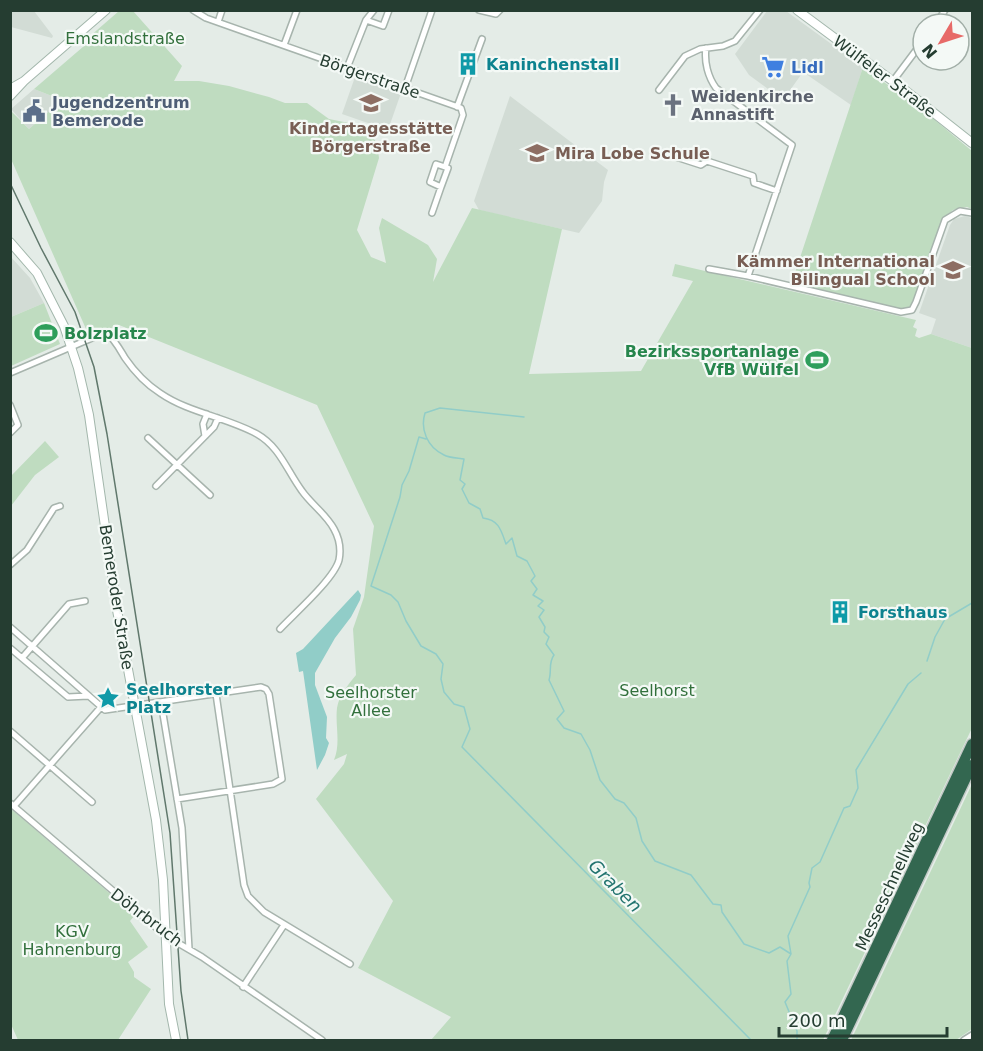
<svg xmlns="http://www.w3.org/2000/svg" width="983" height="1051" font-family="'DejaVu Sans',sans-serif">
	<style>
		.built { fill: #d2dcd5 }
		.green { fill: #bfdcc0 }
		.water { fill: #91cdc8 }
		.lines { fill: none; stroke-linecap: round; stroke-linejoin: round }
		.stream { stroke: #91cdc8; stroke-width: 1.5 }
		.street-casing { stroke: #a7b4ad; stroke-width: 8 }
		.secondary-casing { stroke: #a3b7ac; stroke-width: 10 }
		.highway-casing { stroke: #c2c9c5; stroke-width: 13 }
		.street { stroke: #fff; stroke-width: 5 }
		.secondary { stroke: #fff; stroke-width: 8 }
		.highway { stroke: #336750; stroke-width: 10 }
		.tram { stroke: #60786c; stroke-width: 1.5 }
		.labels { text-anchor: middle; stroke-width: 4.5; stroke-linejoin: round; paint-order: stroke }
		.park-label { font-size: 16px; fill: #32703c; stroke: #f4f9f6 }
		.culture-label { font-size: 16px; font-weight: bold; fill: #0d838f; stroke: #f4f9f6; text-anchor: start }
		.shop-label { font-size: 16px; font-weight: bold; fill: #366cbe; stroke: #f4f9f6; text-anchor: start }
		.street-label { font-size: 16px; fill: #253d31; stroke: #f4f9f6 }
		.worship-label { font-size: 16px; font-weight: bold; fill: #5b616d; stroke: #f4f9f6; text-anchor: start }
		.service-label { font-size: 16px; font-weight: bold; fill: #4e5e75; stroke: #f4f9f6; text-anchor: start }
		.education-label { font-size: 16px; font-weight: bold; fill: #785e54; stroke: #f4f9f6 }
		.leisure-label { font-size: 16px; font-weight: bold; fill: #27864d; stroke: #f4f9f6; text-anchor: start }
		.water-label { font-size: 18px; font-style: italic; fill: #23746f; stroke: #f4f9f6 }
	</style>
	<rect width="100%" height="100%" fill="#e4ece7"/>
	<path class="built" d="M10 11H34L53 36 52 38 11 27Z
		M767 11H786L863 67 851 105 803 72 783 100 749 75 735 54Z
		M355 77 401 93 388 130 342 114Z
		M34 89 62 100 29 129 11 109Z
		M510 96 608 170 604 182 602 201 579 233 479 210 474 201Z
		M965 216 972 218V348L931 334 936 319 919 313 950 225 954 219Z
		M10 256 30 278 44 303 11 317Z"/>
	<path class="green" d="M119 11H133L182 66 174 81H199L229 86 269 97 285 103H307L329 119 349 123 368 132 377 143 379 158 357 230 371 257 386 263 379 228 382 218 428 245 437 259 433 282 472 208 562 229 529 374 641 371 693 281 672 276 675 264 916 320 913 327 917 329 915 336 919 338 931 334 972 348V728L823 1040H431L451 1017 358 968 393 901 316 799 344 764 347 754 334 760C341 743 335 726 337 708 339 695 348 685 356 675L353 629 364 597 374 526 317 405 119 325 90 338 11 159 10 110 29 129 62 100 34 89 91 40 89 37Z
		M863 67 924 111 972 151V209L967 207 953 210 942 220 913 303 910 308 901 310 791 285Z
		M44 303 60 344 11 366V317Z
		M45 441 59 457 35 475 11 506V476Z
		M972 784V1029L956 1040H851Z
		M10 808 135 915 130 921 148 947 128 962 134 972V977L151 989 118 1040H18L10 1022Z"/>
	<path class="water" d="M358 590 361 595 360 600 351 617 335 638 315 673V685L327 717 326 738 329 743 325 755 317 770 303 671 299 672 296 653 303 649Z"/>
	<g class="lines">
		<path class="stream" d="M524 417 440 408 425 413C420 429 427 447 444 455 449 458 458 458 464 459L460 480 465 484 462 489 469 503 480 509 483 518C499 520 501 530 506 544L512 538 517 556 527 561 535 576 531 581 537 589 533 595 543 601 538 606 544 610 539 617 545 627 544 632 549 637 546 644 554 655C548 663 552 671 549 680L564 711 557 719 564 728 581 734 590 750 600 780 615 799 624 803 636 818 642 841 655 861 691 875 713 904 721 905 722 912 744 944 769 953 780 947 791 954 787 961 791 994 785 1002 797 1031V1040
			M426 439 419 437 409 471 402 485 400 497 371 586 391 595 398 602 406 621 421 646 436 654 443 664 441 679 444 692 454 704 464 707 470 729 462 747 751 1040
			M927 661 935 637 945 619 972 603
			M791 954 788 936 810 887 809 883 812 868 820 862 844 808 850 806 858 788 856 770 908 684 921 673"/>
		<g class="street-casing">
			<path id="street" d="M193 10 206 18 461 108 463 115 445 167 448 168 441 187 430 182 436 164 445 167
				M479 10 496 14 500 10
				M366 20 383 26 389 10
				M218 22 222 10
				M936 24 945 10
				M284 45 297 10
				M706 48C704 62 708 77 716 88L792 145 748 276
				M347 68 366 20 374 10
				M893 81 923 41
				M405 88 432 10
				M659 90 685 56 700 49 723 46 735 41 760 10
				M457 107 482 39
				M667 154 701 165 707 161 753 176 754 183 777 191
				M432 213 441 187
				M709 269 748 276 901 312 912 310 916 302 945 220 960 211 972 213
				M10 373 106 332C115 340 119 348 125 358 134 371 146 384 160 393 189 413 226 417 257 434 280 447 287 471 302 491 311 504 326 514 334 529 339 538 341 550 339 560 334 579 295 613 280 629
				M10 405 18 425 10 433
				M205 436 203 424 207 414
				M148 438 210 495
				M156 486 214 427 218 418
				M10 565 27 550 54 508 60 506
				M10 627 105 710 261 687 266 689 269 694 282 779 273 784 177 799
				M10 648 68 697 88 696
				M22 658 69 604 85 601
				M216 694 244 885 248 896 264 912 350 964
				M161 702 182 828 189 949
				M10 731 92 802
				M10 803 166 936 202 957 322 1040
				M14 806 101 707
				M243 987 284 925
				M964 1040 972 1035"/>
		</g>
		<g class="secondary-casing">
			<path id="secondary" d="M797 10 906 91 972 143
				M24 81 106 10
				M10 89 24 81 10 96
				M10 242 37 273 64 326 78 368 89 415 117 610 156 820 163 880 169 1004 176 1040"/>
		</g>
		<g class="highway-casing">
			<path id="highway" d="M832 1040 972 744
				M842 1040 972 765"/>
		</g>
		<use href="#street" class="street"/>
		<use href="#secondary" class="secondary"/>
		<use href="#highway" class="highway"/>
		<path class="tram" d="M10 183 41 248 75 312 94 367 107 434 170 833 181 991 188 1040"/>
	</g>
	<defs>
		<g id="building-bare" transform="scale(1.8)"><path d="M-4-6H4V6H1V3H-1V6H-4ZM-2.5-4.3h1.7v1.8h-1.7ZM.8-4.3h1.7v1.8H.8ZM-2.5-1h1.7V.8h-1.7ZM.8-1h1.7V.8H.8Z" fill="#0f9aa8" stroke="#f4f9f6" stroke-width="2.5" paint-order="stroke"/></g>
		<g id="supermarket-bare" transform="scale(1.8)"><path d="M-6-5.5h2.5l.6 2H6L4.5 2H-2.5L-4.4-4H-6ZM-1.5 3.2a1.3 1.3 0 1 0 .1 0ZM3 3.2a1.3 1.3 0 1 0 .1 0Z" fill="#3f7fe0" stroke="#f4f9f6" stroke-width="2.5" paint-order="stroke"/></g>
		<g id="school-bare" transform="scale(1.8)"><path d="M0-5L7-2L0 1L-7-2ZM-4 1L0 2.5L4 1V4Q0 6-4 4Z" fill="#8d6e63" stroke="#f4f9f6" stroke-width="2.5" paint-order="stroke"/></g>
		<g id="church-bare" transform="scale(1.8)"><path d="M-1.2-6h2.4v3.5h3.3v2.4h-3.3V6h-2.4V-.1h-3.3v-2.4h3.3Z" fill="#6b7280" stroke="#f4f9f6" stroke-width="2.5" paint-order="stroke"/></g>
		<g id="civic-bare" transform="scale(1.8)"><path d="M-.6-6.5H3V-4.5H.6V-3L4-1V1h2V6H-6V1h2V-1L-.6-3ZM-1.2 2.5V6h2.4V2.5Z" fill="#5c6f8a" stroke="#f4f9f6" stroke-width="2.5" paint-order="stroke"/></g>
		<g id="stadium-bare" transform="scale(1.8)"><path d="M0-5a6.5 5 0 1 0 0 10a6.5 5 0 1 0 0-10ZM-3.5-1.8h7v3.6h-7Z" fill="#2e9e5b" stroke="#f4f9f6" stroke-width="2.5" paint-order="stroke"/></g>
		<g id="sight-bare" transform="scale(1.8)"><path d="M0-6L1.8-2.2L6-1.7L2.9 1.2L3.7 5.4L0 3.3L-3.7 5.4L-2.9 1.2L-6-1.7L-1.8-2.2Z" fill="#0f9aa8" stroke="#f4f9f6" stroke-width="2.5" paint-order="stroke"/></g>
	</defs>
	<g fill-rule="evenodd">
		<use href="#building-bare" x="468" y="64"/>
		<use href="#supermarket-bare" x="773" y="67"/>
		<use href="#school-bare" x="371" y="103"/>
		<use href="#church-bare" x="673" y="105"/>
		<use href="#civic-bare" x="34" y="111"/>
		<use href="#school-bare" x="537" y="153"/>
		<use href="#school-bare" x="953" y="270"/>
		<use href="#stadium-bare" x="46" y="333"/>
		<use href="#stadium-bare" x="817" y="360"/>
		<use href="#building-bare" x="840" y="612"/>
		<use href="#sight-bare" x="108" y="698"/>
	</g>
	<g class="labels">
		<g class="park-label">
			<text x="125" y="44">Emslandstraße</text>
			<text x="657" y="696">Seelhorst</text>
			<text x="371" y="698">Seelhorster<tspan x="371" dy="18">Allee</tspan></text>
			<text x="72" y="937">KGV<tspan x="72" dy="18">Hahnenburg</tspan></text>
		</g>
		<g class="culture-label">
			<text x="486" y="70">Kaninchenstall</text>
			<text x="858" y="618">Forsthaus</text>
			<text x="126" y="695">Seelhorster<tspan x="126" dy="18">Platz</tspan></text>
		</g>
		<g class="shop-label">
			<text x="791" y="73">Lidl</text>
		</g>
		<g class="street-label">
			<text transform="translate(370 76) rotate(19)" y="6">Börgerstraße</text>
			<text transform="translate(885 76) rotate(37)" y="6">Wülfeler Straße</text>
			<text transform="translate(117 597) rotate(81)" y="6">Bemeroder Straße</text>
			<text transform="translate(889 886) rotate(-65)" y="6">Messeschnellweg</text>
			<text transform="translate(147 917) rotate(37)" y="6">Döhrbruch</text>
		</g>
		<g class="worship-label">
			<text x="691" y="102">Weidenkirche<tspan x="691" dy="18">Annastift</tspan></text>
		</g>
		<g class="service-label">
			<text x="52" y="108">Jugendzentrum<tspan x="52" dy="18">Bemerode</tspan></text>
		</g>
		<g class="education-label">
			<text x="371" y="134">Kindertagesstätte<tspan x="371" dy="18">Börgerstraße</tspan></text>
			<text x="555" y="159" text-anchor="start">Mira Lobe Schule</text>
			<text x="935" y="267" text-anchor="end">Kämmer International<tspan x="935" dy="18">Bilingual School</tspan></text>
		</g>
		<g class="leisure-label">
			<text x="64" y="339">Bolzplatz</text>
			<text x="799" y="357" text-anchor="end">Bezirkssportanlage<tspan x="799" dy="18">VfB Wülfel</tspan></text>
		</g>
		<g class="water-label">
			<text transform="translate(615 886) rotate(45)" y="6">Graben</text>
		</g>
	</g>
	<rect width="983" height="1051" fill="none" stroke="#253d31" stroke-width="24"/>
	<g transform="translate(941 42) rotate(231)"><circle r="28" fill="#f4f9f6" stroke="#a1aea7" stroke-width="1.5"/>
	<path d="M0-4.5L10 22L0 15L-10 22Z" fill="#e76a68"/>
	<text y="-9" font-size="16" font-weight="bold" text-anchor="middle" fill="#253d31">N</text>
	</g>
	<path d="M779 1027v9h168v-9" fill="none" stroke="#253d31" stroke-width="3"/>
	<text x="788" y="1027" font-size="18" fill="#253d31" stroke="#f4f9f6" stroke-width="4.5" paint-order="stroke">200 m</text>
</svg>
